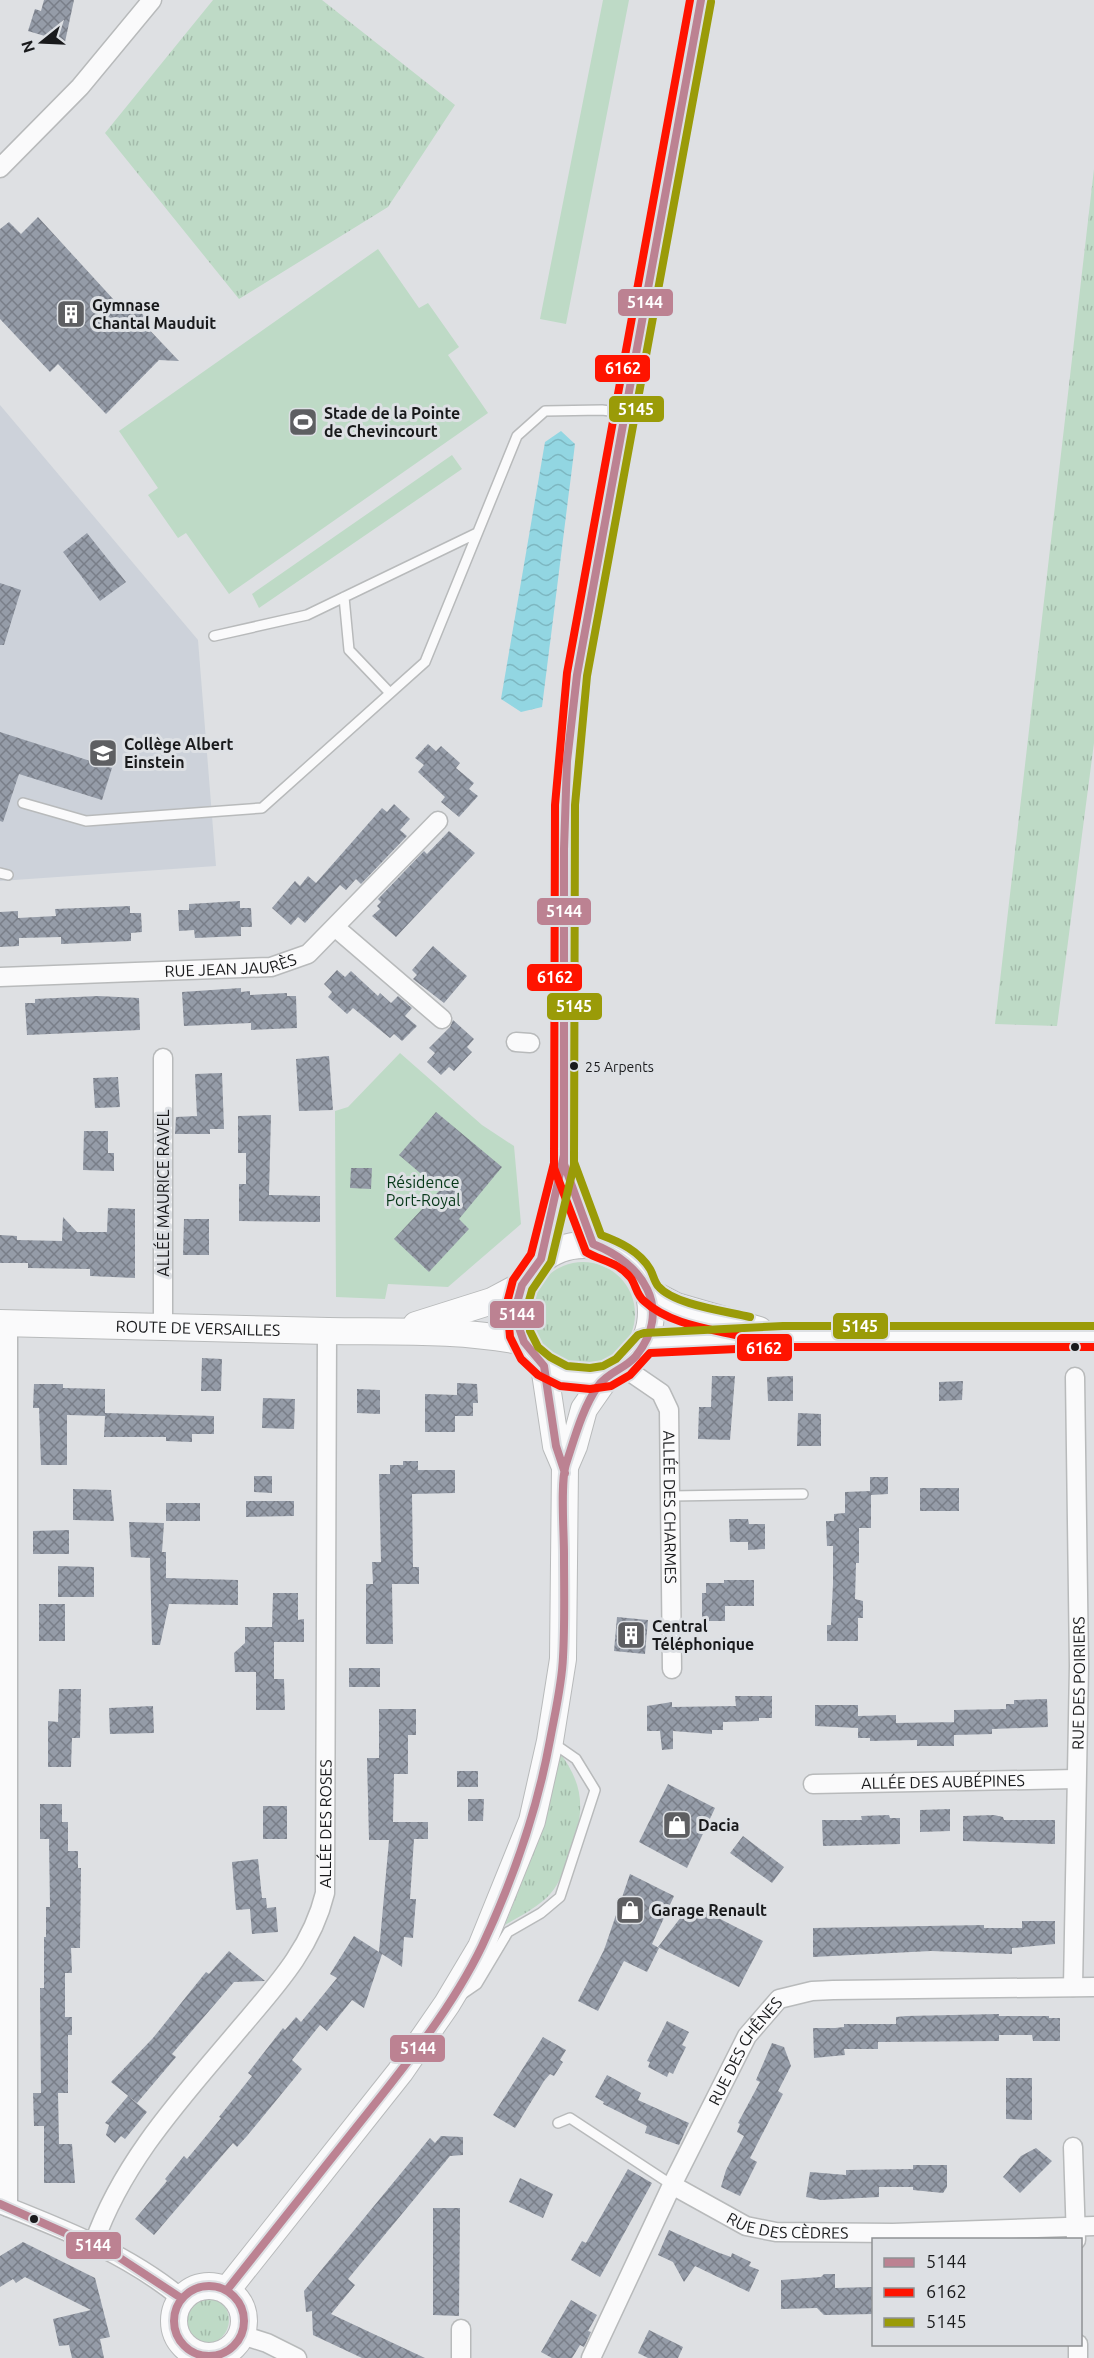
<svg xmlns="http://www.w3.org/2000/svg" width="1094" height="2358" font-family="Ubuntu,sans-serif">
	<style>
		.built { fill: #cdd2da }
		.grass { fill: url(#grass-tufts) }
		.garden { fill: #bedac6 }
		.water { fill: url(#water-waves) }
		.building { fill: url(#building-cross-hatch) }
		.lines { fill: none; stroke-linecap: round; stroke-linejoin: round }
		.service-casing { stroke: #b8babb; stroke-width: 12 }
		.minor-casing { stroke: #b8babb; stroke-width: 21 }
		.secondary-casing { stroke: #b8babb; stroke-width: 28 }
		.service { stroke: #fafafb; stroke-width: 9 }
		.minor { stroke: #fafafb; stroke-width: 18 }
		.secondary { stroke: #fafafb; stroke-width: 26 }
		.bus-1-casing { stroke: #dde0e4; stroke-width: 12 }
		.bus-2-casing { stroke: #dde0e4; stroke-width: 12 }
		.bus-3-casing { stroke: #dde0e4; stroke-width: 12 }
		.bus-1 { stroke: #bc8292; stroke-width: 8 }
		.bus-2 { stroke: #ff1400; stroke-width: 8 }
		.bus-3 { stroke: #9a9b08; stroke-width: 8 }
		.bus-dot { fill: #191a1c; stroke: #dde0e4; stroke-width: 2 }
		.labels { text-anchor: middle; stroke-width: 6; stroke-linejoin: round; paint-order: stroke }
		.bus-label { font-size: 14px; fill: #191a1c; stroke: #dde0e4; text-anchor: start }
		.poi-label { font-size: 16px; font-weight: bold; fill: #191a1c; stroke: #dde0e4; text-anchor: start }
		.street-label { font-size: 16px; fill: #191a1c; stroke: #dde0e4 }
		.park-label { font-size: 16px; fill: #073819; stroke: #dde0e4 }
		.line-badge { stroke: #dde0e4; stroke-width: 2 }
		.badge-label { font-size: 16px; text-anchor: middle; font-weight: bold; fill: #fff }
	</style>
	<defs>
		<pattern id="grass-tufts" width="24" height="20" patternUnits="userSpaceOnUse" patternTransform="scale(1.5)"><rect width="24" height="20" fill="#bedac6"/><path d="M3 7l-1-3M5 7V3M7 7l1-3M15 17l-1-3M17 17v-4M19 17l1-3" fill="none" stroke="#a3baaa"/></pattern>
		<pattern id="water-waves" width="16" height="10" patternUnits="userSpaceOnUse" patternTransform="scale(1.5)"><rect width="16" height="10" fill="#92d6e2"/><path d="M0 5q4-4 8 0t8 0" fill="none" stroke="#7db7c1"/></pattern>
		<pattern id="building-cross-hatch" width="8" height="8" patternUnits="userSpaceOnUse" patternTransform="scale(1.5)"><rect width="8" height="8" fill="#959ca8"/><path d="M0 0l8 8M0 8l8-8" fill="none" stroke="#797e88"/></pattern>
	</defs>
	<rect width="100%" height="100%" fill="#dee0e3"/>
	<path class="built" d="M0 405 198 640 216 866 0 881Z"/>
	<path class="grass" d="M213 0H322L455 105 388 207 239 299 105 133Z
		M1094 169V743L1057 1026 995 1024Z
		M531 1314a52 52 0 1 1 104 0a52 52 0 1 1-104 0Z
		M559 1752C587 1788 584 1815 569 1856 564 1869 560 1883 551 1893 539 1907 520 1916 505 1925L537 1843Z
		M181 2320a24 24 0 1 1 48 0a24 24 0 1 1-48 0Z"/>
	<path class="garden" d="M603 0H629L566 324 540 319Z
		M378 249 419 308 428 303 459 347 448 355 488 413 229 594 186 533 178 538 148 495 158 488 119 431Z
		M452 455 462 469 259 608 252 594Z
		M400 1053 482 1125 514 1146 521 1224 448 1287 388 1284 385 1299 336 1297 335 1111 348 1107Z"/>
	<path class="water" d="M561 431 575 444 542 707 521 712 501 699 545 442Z"/>
	<path class="building" d="M44 0H74L65 42 28 31 35 9 41 11Z
		M38 217 125 312 133 304 144 316 140 320 179 361 159 360 106 414 58 364 50 372 0 319V229L9 222 21 234Z
		M87 533 126 582 100 601 63 552Z
		M0 583 21 590 4 645H0Z
		M0 732 112 768 102 800 19 774 3 822 0 821Z
		M428 744 436 751 441 746 460 763 456 768 474 783 469 789 478 796 459 817 441 802 445 797 418 772 424 765 415 758Z
		M394 804 410 819 400 830 407 836 361 884 356 879 346 890 340 885 305 923 298 917 291 925 272 908 295 881 300 886 308 876 316 883 382 808 387 812Z
		M449 831 475 853 396 937 372 916 380 909 377 906 381 902 378 899 424 851 427 854Z
		M240 901V908H251L252 927H241V936L195 938 194 930 179 931 178 910H189V904Z
		M130 906V913H141L142 932 131 933V941L61 944V937L19 938V946L0 947V912L18 911V918L56 916 55 909Z
		M433 946 467 976 444 1003 413 979 417 975 412 970Z
		M337 970 345 977 351 971 378 996 380 993 391 1003 398 996 412 1008 405 1016 417 1026 402 1041 394 1034 390 1038 353 1008 347 1014 328 997 332 992 324 984Z
		M241 988V992L250 991V995L287 993V996H296L297 1028 251 1030V1023L184 1026 182 992Z
		M98 996 139 998 140 1030 27 1035 25 1003H35V999Z
		M453 1020 474 1039 467 1047 472 1052 454 1071 449 1067 441 1075 427 1062 435 1053 429 1048 450 1027Z
		M329 1056 333 1110 299 1111 296 1059Z
		M222 1073 224 1129H210V1134H175L176 1117 197 1116 195 1074Z
		M118 1077 120 1107 95 1108 93 1078Z
		M436 1112 502 1167 459 1219 469 1229 429 1272 394 1239 440 1190 399 1155Z
		M271 1115 269 1195 320 1196V1222L239 1221V1184H246V1153H238V1116Z
		M84 1131H108V1153H114V1171L83 1170Z
		M351 1168H372L371 1189 350 1188Z
		M108 1208 135 1209V1278L90 1276V1269L28 1268V1263H0V1235L17 1236V1240L62 1241 63 1217 77 1232H107Z
		M184 1219H209V1255H183Z
		M202 1358 222 1359 221 1391H201Z
		M712 1376H735L730 1440 698 1439 699 1407H711Z
		M793 1376V1401H768L767 1377Z
		M963 1381 962 1400 939 1401V1382Z
		M457 1383 477 1384 478 1403H473V1416H455V1432H425V1394L457 1395Z
		M34 1384H63V1388L105 1389V1413L214 1416V1434H192V1442L166 1441V1437H104L105 1416 67 1415V1465H41L39 1408H33Z
		M357 1389 380 1390V1414L357 1413Z
		M263 1398 295 1399 294 1429 262 1428Z
		M798 1413 821 1414V1446H797Z
		M403 1461H418V1470H455V1493L412 1494 413 1567H419V1584H392L393 1644H366V1584H373L372 1562H381L379 1474H390V1465H403Z
		M254 1476H272V1493L254 1492Z
		M870 1477H888V1494L871 1495V1528H859V1563H856L855 1599 863 1601V1618H858V1641H827V1625H831L833 1584V1546H827L826 1521H834V1514L845 1513V1492L870 1491Z
		M920 1488H959V1511H920Z
		M73 1489 111 1490 114 1521 73 1520Z
		M246 1501H294V1516L246 1517Z
		M166 1503H200V1521H166Z
		M729 1519H748L749 1524H765V1549L748 1550V1542H730Z
		M129 1522 164 1523 162 1552H166V1578L238 1580V1605L169 1604 160 1645H152L150 1558 131 1557Z
		M69 1530V1554H33V1531Z
		M58 1566 94 1567V1597H58Z
		M724 1580H754V1606H725V1621H702V1593H706V1583H724Z
		M273 1593H298V1620L304 1619V1642H274V1679H284L285 1710H256V1672H235L234 1653 245 1643V1627H272Z
		M39 1604H65V1641H39Z
		M617 1617 648 1620 645 1654 614 1651Z
		M349 1668H380V1687H349Z
		M59 1689H81L80 1738H72L71 1767H48V1721L58 1722Z
		M735 1696H772V1718H759V1721L723 1722V1730H712V1734L673 1731V1749L662 1750 660 1731H647V1706L672 1702V1707L736 1706Z
		M1047 1699 1048 1727 992 1729V1734L954 1735V1710L1006 1709V1704H1014V1700Z
		M815 1705H858V1716L896 1715V1723L954 1722V1746H917V1740L870 1741V1738H858V1728L815 1726Z
		M153 1706 154 1733 110 1734 109 1708Z
		M379 1709H416V1735H408V1774H394L393 1822H428V1839H414L410 1899H416L413 1938 404 1937 402 1967 382 1954 364 2008 352 2000 327 2031 320 2025 292 2060 302 2069 247 2136 237 2147 233 2143 154 2235 135 2219 167 2181 165 2179 184 2156 187 2159 221 2118 219 2117 252 2076 248 2073 283 2028 285 2030 296 2017 301 2022 337 1978 330 1974 354 1936 379 1952 389 1840H369L367 1758H379Z
		M457 1771H478V1787H457Z
		M668 1784 715 1808 687 1868 639 1842Z
		M468 1799H484L483 1821H468Z
		M40 1804H62V1822H68V1851H78V1868H81L80 1948H71L72 1973H65V2017H72V2035H68V2093H58L59 2144H72L75 2183H44V2126H34L33 2093H41L40 1988H44V1937H46V1907H50L49 1839H40Z
		M263 1806H287V1839H263Z
		M950 1809V1831L920 1832V1810Z
		M889 1815 890 1818H900V1844L823 1846 822 1820H862L861 1816Z
		M994 1815 1003 1817 1004 1820H1055V1844L963 1841V1816Z
		M743 1836 784 1867 772 1883 730 1853Z
		M258 1859 262 1898H266L267 1908 276 1907 278 1932 252 1934 250 1909 236 1910 232 1862Z
		M630 1874 674 1896 652 1944 659 1948 647 1972 624 1961 598 2011 578 2001 604 1950Z
		M691 1904 763 1941 739 1987 658 1947Z
		M1022 1921H1055V1944L1012 1948V1954L931 1951 813 1957V1928L984 1925V1928H1022Z
		M229 1951 265 1981 234 1982 172 2054 176 2057 137 2103 111 2082 153 2038 206 1972 209 1974Z
		M999 2014V2016H1049V2018H1060V2041H1033L1032 2035H999V2041L878 2042V2049H844L845 2055 814 2058 813 2028H835L844 2027V2024H896V2017L906 2016Z
		M667 2021 689 2032 682 2045 686 2047 680 2059 673 2074 669 2072 667 2077 648 2067 650 2062 647 2061Z
		M543 2037 566 2050 560 2060 563 2062 554 2076 550 2074 544 2081 515 2128 493 2115Z
		M772 2043 784 2047 791 2066 778 2091 783 2094 750 2158 757 2162 740 2196 721 2187 726 2170 744 2136 737 2132 740 2124 738 2123 760 2082 756 2080Z
		M607 2075 641 2093 638 2100 689 2123 679 2145 645 2133 647 2126 603 2104 604 2102 595 2097Z
		M1006 2078H1032V2120L1006 2119Z
		M128 2096 147 2112 125 2139 121 2136 115 2143 106 2135 109 2125 105 2123Z
		M441 2136 463 2137V2155L450 2156 348 2279 355 2285 331 2314 425 2358H362L313 2335 312 2311 306 2312 304 2291 430 2138 435 2143Z
		M1036 2148 1052 2161 1020 2193 1003 2177 1021 2156Z
		M913 2165H947V2187L943 2193 913 2190V2187H879V2197L821 2200 806 2197 810 2172 846 2175V2170L913 2169Z
		M628 2169 652 2183 600 2277 571 2260 582 2241 586 2243Z
		M520 2178 553 2194 543 2218 509 2202Z
		M433 2208H460L459 2316 433 2315Z
		M669 2230 717 2252 731 2257 732 2253 751 2262 749 2266 759 2270 749 2292 695 2266 684 2282 673 2262 658 2255Z
		M23 2242 95 2278 110 2337 100 2339 104 2358H72L69 2345 59 2346 53 2319 91 2310 25 2277 16 2283 13 2279 0 2287V2256Z
		M824 2274H835V2288L873 2287V2314L824 2315 817 2308 781 2309V2280L821 2277Z
		M571 2300 597 2315 588 2331 591 2332 584 2347 580 2345 572 2358H552L541 2352Z
		M649 2330 683 2347 678 2358H648L638 2353Z"/>
	<g class="lines">
		<g class="service-casing">
			<path id="service" d="M344 597 349 650 390 693
				M214 636 307 615 477 533
				M23 803 86 821 262 808 425 662 517 436 545 411 602 410 625 413
				M0 873 8 875
				M671 1496 803 1494
				M461 1995 477 1984 508 1932 541 1913 560 1897 595 1790 576 1759 553 1743
				M558 2123 570 2118 672 2185"/>
		</g>
		<g class="minor-casing">
			<g id="minor">
				<path d="M0 168 80 87 152 0"/>
				<path d="M336 928 442 1019"/>
				<path id="s1" d="M0 977 271 967 308 954 438 821"/>
				<path d="M516 1042 530 1043"/>
				<path d="M564 1164 593 1244"/>
				<path d="M541 1259 564 1164 565 805 577 675 701 0"/>
				<path d="M8 1324V2207"/>
				<path d="M163 1329V1058"/>
				<path id="s2" d="M623 1367 661 1393 669 1410 672 1669"/>
				<path id="s3" d="M813 1784 1076 1779"/>
				<path id="s4" d="M1073 1987 1079 1666 1075 1377"/>
				<path d="M1073 2147 1076 2240"/>
				<path id="s5" d="M672 2185 746 2226 776 2232 893 2233 1094 2226"/>
				<path d="M0 2204C63 2229 128 2254 181 2298"/>
				<path id="s6" d="M94 2243C123 2159 186 2093 242 2026 277 1985 312 1947 325 1893L327 1331"/>
				<path d="M242 2335 267 2343 297 2358"/>
				<path d="M1078 2344V2358"/>
				<path d="M461 2358V2329"/>
				<path id="s7" d="M591 2358 672 2185 747 2036 779 1999 812 1991 833 1990 1094 1987"/>
			</g>
		</g>
		<g class="secondary-casing">
			<g id="secondary">
				<circle cx="584" cy="1312" r="67"/>
				<path d="M649 1292 676 1306 759 1330"/>
				<path id="s8" d="M0 1323C109 1325 219 1329 328 1331 394 1332 460 1329 524 1342"/>
				<path d="M416 1325 492 1301 522 1285"/>
				<path d="M645 1343 783 1336 1094 1337"/>
				<path d="M544 1366 556 1446 565 1467"/>
				<circle cx="209" cy="2321" r="35"/>
				<path d="M227 2290 400 2072 447 2004 481 1947 532 1821 550 1741 563 1659 565 1467 574 1446 584 1409 607 1376"/>
			</g>
		</g>
		<use href="#service" class="service"/>
		<use href="#minor" class="minor"/>
		<use href="#secondary" class="secondary"/>
		<g class="bus-1-casing">
			<path id="bus-1" d="M564 1155 541 1259 522 1285 517 1303V1322L524 1342 544 1366 556 1446 565 1473
				M0 2204 117 2256 181 2298
				M174 2321a35 35 0 1 1 70 0a35 35 0 1 1-70 0Z
				M227 2290C272 2233 317 2176 362 2120 405 2066 452 2008 482 1946 513 1880 537 1811 550 1740 555 1713 562 1684 563 1657 565 1623 564 1588 564 1554 564 1531 560 1483 566 1464 575 1437 582 1409 598 1386 608 1372 625 1369 636 1356 674 1308 642 1263 593 1244L564 1164V849L567 761 577 675 701 0"/>
		</g>
		<g class="bus-2-casing">
			<path id="bus-2" d="M690 0 567 673 555 805 554 1163 531 1254 513 1280 507 1303 510 1337 521 1359 538 1375 560 1386 590 1389 611 1386 630 1375 650 1353 783 1347H1094
				M554 1152V1168L586 1252C601 1261 618 1262 630 1277 636 1284 636 1295 644 1301 670 1325 711 1329 744 1337"/>
		</g>
		<g class="bus-3-casing">
			<path id="bus-3" d="M711 2 587 676 575 805 574 1165 551 1262 532 1290 528 1304 530 1331 538 1347 550 1357 567 1366 590 1368 603 1366 616 1359 638 1335 644 1333 783 1326H1094
				M574 1152V1162L601 1235C620 1242 639 1251 650 1269 653 1274 654 1281 658 1286 674 1305 726 1311 750 1317"/>
		</g>
		<use href="#bus-1" class="bus-1"/>
		<use href="#bus-2" class="bus-2"/>
		<use href="#bus-3" class="bus-3"/>
	</g>
	<defs>
		<g id="building-square" transform="scale(1.5)"><rect x="-9" y="-9" width="18" height="18" rx="4" fill="#5e5f62" stroke="#dde0e4"/><path d="M-4-6H4V6H1V3H-1V6H-4ZM-2.5-4.3h1.7v1.8h-1.7ZM.8-4.3h1.7v1.8H.8ZM-2.5-1h1.7V.8h-1.7ZM.8-1h1.7V.8H.8Z" fill="#fff"/></g>
		<g id="stadium-square" transform="scale(1.5)"><rect x="-9" y="-9" width="18" height="18" rx="4" fill="#5e5f62" stroke="#dde0e4"/><path d="M0-5a6.5 5 0 1 0 0 10a6.5 5 0 1 0 0-10ZM-3.5-1.8h7v3.6h-7Z" fill="#fff"/></g>
		<g id="school-square" transform="scale(1.5)"><rect x="-9" y="-9" width="18" height="18" rx="4" fill="#5e5f62" stroke="#dde0e4"/><path d="M0-5L7-2L0 1L-7-2ZM-4 1L0 2.5L4 1V4Q0 6-4 4Z" fill="#fff"/></g>
		<g id="shop-square" transform="scale(1.5)"><rect x="-9" y="-9" width="18" height="18" rx="4" fill="#5e5f62" stroke="#dde0e4"/><path d="M-5-2.5h2.3a2.7 3.5 0 0 1 5.4 0H5L5.5 6h-11ZM-1.5-2.5h3a1.5 2.3 0 0 0-3 0Z" fill="#fff"/></g>
	</defs>
	<g fill-rule="evenodd">
		<use href="#building-square" x="71" y="314"/>
		<use href="#stadium-square" x="303" y="422"/>
		<use href="#school-square" x="103" y="753"/>
		<use href="#building-square" x="631" y="1635"/>
		<use href="#shop-square" x="677" y="1825"/>
		<use href="#shop-square" x="630" y="1910"/>
	</g>
	<g class="bus-dot">
		<circle cx="574" cy="1066" r="5"/>
		<circle cx="1075" cy="1347" r="5"/>
		<circle cx="34" cy="2219" r="5"/>
	</g>
	<g class="labels">
		<g class="bus-label">
			<text x="585" y="1072">25 Arpents</text>
		</g>
		<g class="poi-label">
			<text x="92" y="311">Gymnase<tspan x="92" dy="18">Chantal Mauduit</tspan></text>
			<text x="324" y="419">Stade de la Pointe<tspan x="324" dy="18">de Chevincourt</tspan></text>
			<text x="124" y="750">Collège Albert<tspan x="124" dy="18">Einstein</tspan></text>
			<text x="652" y="1632">Central<tspan x="652" dy="18">Téléphonique</tspan></text>
			<text x="698" y="1831">Dacia</text>
			<text x="651" y="1916">Garage Renault</text>
		</g>
		<g class="street-label">
			<text dy="6" stroke="none"><textPath href="#s1" startOffset="231">RUE JEAN JAURÈS</textPath></text>
			<text transform="translate(163 1193) rotate(-90)" y="6">ALLÉE MAURICE RAVEL</text>
			<text dy="6" stroke="none"><textPath href="#s8" startOffset="198">ROUTE DE VERSAILLES</textPath></text>
			<text dy="6" stroke="none"><textPath href="#s2" startOffset="162">ALLÉE DES CHARMES</textPath></text>
			<text dy="6" stroke="none"><textPath href="#s4" startOffset="304">RUE DES POIRIERS</textPath></text>
			<text dy="6" stroke="none"><textPath href="#s3" startOffset="130">ALLÉE DES AUBÉPINES</textPath></text>
			<text dy="6" stroke="none"><textPath href="#s6" startOffset="492">ALLÉE DES ROSES</textPath></text>
			<text dy="6" stroke="none"><textPath href="#s7" startOffset="344">RUE DES CHÊNES</textPath></text>
			<text dy="6" stroke="none"><textPath href="#s5" startOffset="126">RUE DES CÈDRES</textPath></text>
		</g>
		<g class="park-label">
			<text x="423" y="1188">Résidence<tspan x="423" dy="18">Port-Royal</tspan></text>
		</g>
	</g>
	<g class="line-badge">
		<rect x="617" y="288" width="57" height="29" rx="6" fill="#bc8292"/>
		<rect x="594" y="354" width="57" height="29" rx="6" fill="#ff1400"/>
		<rect x="608" y="395" width="57" height="28" rx="6" fill="#9a9b08"/>
		<rect x="536" y="897" width="56" height="29" rx="6" fill="#bc8292"/>
		<rect x="526" y="963" width="57" height="29" rx="6" fill="#ff1400"/>
		<rect x="546" y="992" width="57" height="29" rx="6" fill="#9a9b08"/>
		<rect x="489" y="1300" width="56" height="29" rx="6" fill="#bc8292"/>
		<rect x="832" y="1312" width="57" height="28" rx="6" fill="#9a9b08"/>
		<rect x="736" y="1333" width="57" height="29" rx="6" fill="#ff1400"/>
		<rect x="389" y="2034" width="57" height="29" rx="6" fill="#bc8292"/>
		<rect x="65" y="2231" width="57" height="29" rx="6" fill="#bc8292"/>
	</g>
	<g class="badge-label">
		<text x="645" y="308">5144</text>
		<text x="623" y="374">6162</text>
		<text x="636" y="415">5145</text>
		<text x="564" y="917">5144</text>
		<text x="555" y="983">6162</text>
		<text x="574" y="1012">5145</text>
		<text x="517" y="1320">5144</text>
		<text x="860" y="1332">5145</text>
		<text x="764" y="1354">6162</text>
		<text x="418" y="2054">5144</text>
		<text x="93" y="2251">5144</text>
	</g>
	<rect x="872" y="2238" width="210" height="108" fill="#dde0e4" stroke="#8f9194" stroke-width="1.5"/>
	<rect x="884" y="2258" width="30" height="9" fill="#bc8292" stroke="#8f9194" stroke-width="1.5"/>
	<text x="926" y="2268" font-size="18" fill="#191a1c">5144</text>
	<rect x="884" y="2288" width="30" height="9" fill="#ff1400" stroke="#8f9194" stroke-width="1.5"/>
	<text x="926" y="2298" font-size="18" fill="#191a1c">6162</text>
	<rect x="884" y="2318" width="30" height="9" fill="#9a9b08" stroke="#8f9194" stroke-width="1.5"/>
	<text x="926" y="2328" font-size="18" fill="#191a1c">5145</text>
	<g transform="translate(42 42) rotate(252)" stroke="#dde0e4" stroke-width="4.5" paint-order="stroke">
	<path d="M0-4.5L10 22L0 15L-10 22Z" fill="#191a1c"/>
	<text y="-9" font-size="16" font-weight="bold" text-anchor="middle" fill="#191a1c">N</text>
	</g>
</svg>
